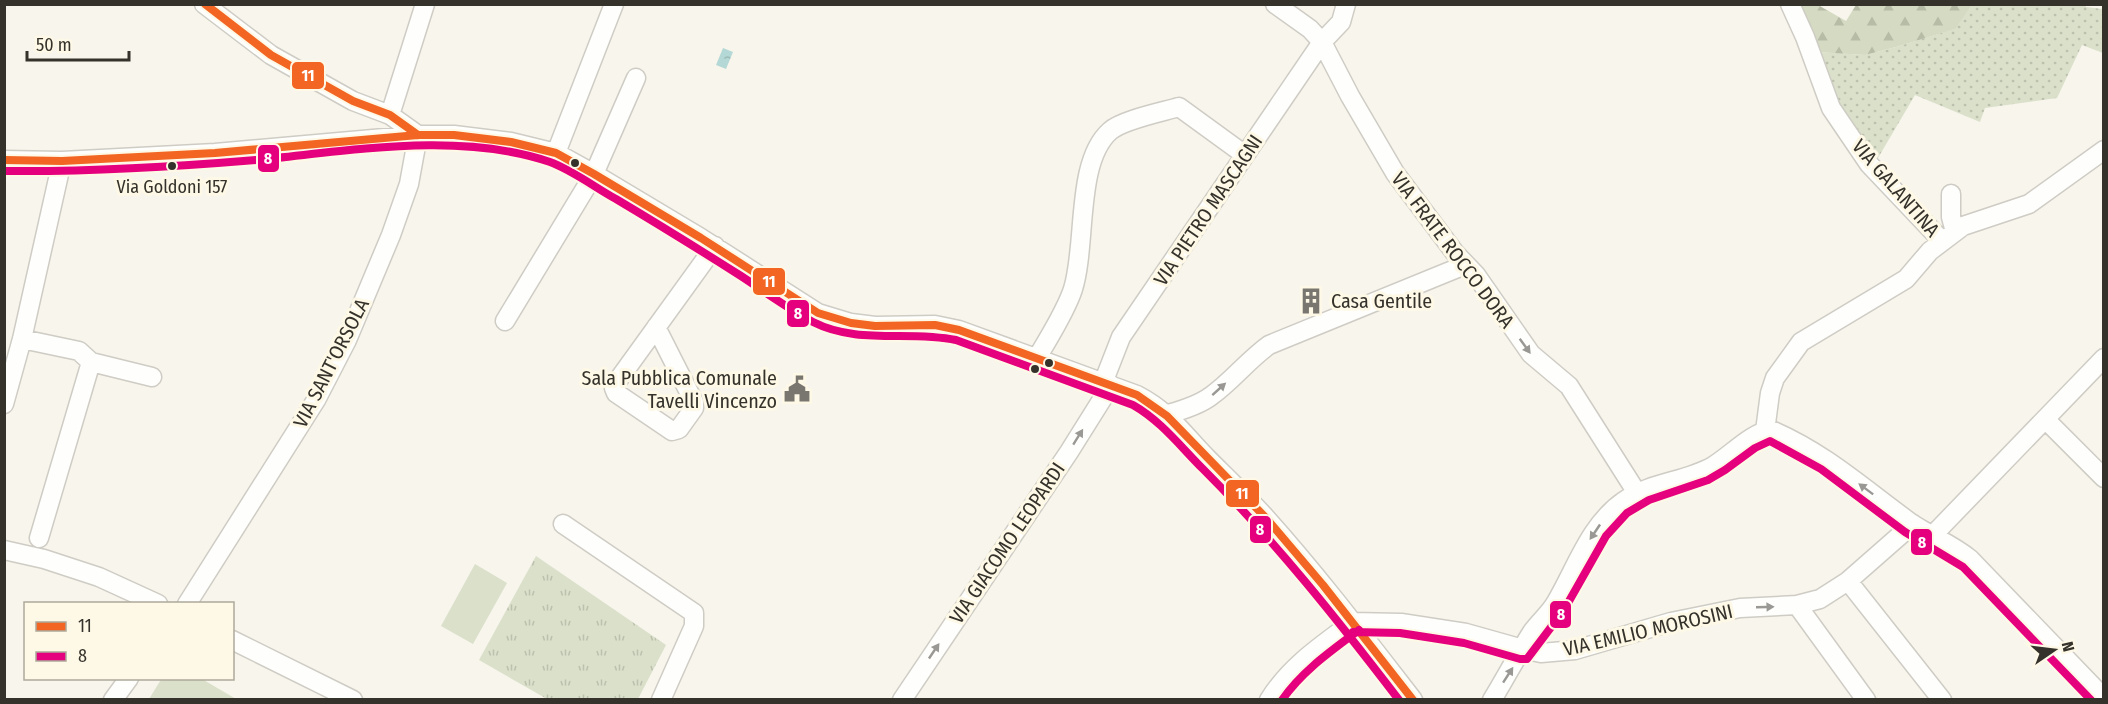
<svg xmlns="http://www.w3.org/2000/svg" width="2108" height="704" font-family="'Fira Sans Condensed',sans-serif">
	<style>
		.grass { fill: url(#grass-dots) }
		.forest { fill: url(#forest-firs) }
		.park { fill: url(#park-tufts) }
		.garden { fill: #dae0ca }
		.water { fill: url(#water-ripples) }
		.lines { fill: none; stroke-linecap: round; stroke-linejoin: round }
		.minor-casing { stroke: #ceccc4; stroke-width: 21 }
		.minor { stroke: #fefefc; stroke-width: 18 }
		.bus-1-casing { stroke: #fef8e6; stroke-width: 12 }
		.bus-2-casing { stroke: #fef8e6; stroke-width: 12 }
		.bus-1 { stroke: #f26522; stroke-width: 8 }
		.bus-2 { stroke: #e5007d; stroke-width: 8 }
		.oneway { fill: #999894 }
		.bus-dot { fill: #34322b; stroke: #fef8e6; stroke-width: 2 }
		.labels { text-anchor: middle; stroke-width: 6; stroke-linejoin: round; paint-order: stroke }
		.bus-label { font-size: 18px; fill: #34322b; stroke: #fef8e6 }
		.street-label { font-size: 20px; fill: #34322b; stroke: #fef8e6 }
		.poi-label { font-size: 20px; fill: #34322b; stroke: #fef8e6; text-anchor: start }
		.line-badge { stroke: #fef8e6; stroke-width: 2 }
		.badge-label { font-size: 16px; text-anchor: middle; font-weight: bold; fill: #fff }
	</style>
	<defs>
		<pattern id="grass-dots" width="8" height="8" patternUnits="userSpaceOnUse" patternTransform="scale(1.5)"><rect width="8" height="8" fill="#dae0ca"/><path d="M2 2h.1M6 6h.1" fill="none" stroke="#bcc1ae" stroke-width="1.8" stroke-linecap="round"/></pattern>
		<pattern id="forest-firs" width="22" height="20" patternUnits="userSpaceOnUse" patternTransform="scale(1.5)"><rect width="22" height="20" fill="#d4dbc2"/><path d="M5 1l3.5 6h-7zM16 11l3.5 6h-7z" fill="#b7bca7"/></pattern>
		<pattern id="park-tufts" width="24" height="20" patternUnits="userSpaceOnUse" patternTransform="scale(1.5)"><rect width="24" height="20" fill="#dae0ca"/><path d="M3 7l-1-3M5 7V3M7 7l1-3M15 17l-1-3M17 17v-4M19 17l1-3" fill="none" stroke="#bcc1ae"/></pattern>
		<pattern id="water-ripples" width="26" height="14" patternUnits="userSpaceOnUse" patternTransform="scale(1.5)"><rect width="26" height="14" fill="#b4d8d5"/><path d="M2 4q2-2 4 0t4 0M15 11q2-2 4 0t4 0" fill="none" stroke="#9bbab7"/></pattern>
	</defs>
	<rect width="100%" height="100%" fill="#f8f5ec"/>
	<path class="grass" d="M2086 4V7L2103 9V53L2082 45 2057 98 1985 108 1980 122 1915 95 1875 163 1835 102 1816 52 1865 55 1896 47 1954 29 1972 5Z"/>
	<path class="forest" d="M1797 5H1818L1846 21 1856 5H1972L1955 29 1896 47 1865 55 1816 52Z"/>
	<path class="park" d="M536 556 666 645 638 699H547L479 660Z"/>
	<path class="garden" d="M475 564 507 583 473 644 441 626Z
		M162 678 202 679 236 699H149Z"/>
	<path class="water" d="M723 48 733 52 726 69 716 65Z"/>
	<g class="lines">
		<g class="minor-casing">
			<path id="minor" d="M204 4 271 55 353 101 390 115 418 135
				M1275 4 1310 29 1322 42 1350 96 1395 173 1455 253 1476 275 1531 354 1569 386 1637 493
				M1790 4 1805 37 1831 108 1869 164 1942 241
				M390 115 425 4
				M556 153 614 4
				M4 160 62 161 215 153 418 135H454L511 142 556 153 594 174 701 238 818 313 851 323 875 326 935 325 959 330 1137 395C1170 412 1183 434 1208 459 1227 478 1247 497 1266 518 1318 576 1365 638 1413 700
				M1951 194V217L1955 232
				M505 321 594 174 636 78
				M656 327 694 402V408L679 429 672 431 616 393 614 388 616 383 715 246
				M22 339 79 351 91 362 152 377
				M1037 358C1049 337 1066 311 1073 289 1087 244 1075 162 1110 131 1122 120 1162 112 1179 107L1245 155
				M1103 383 1121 337 1322 42 1341 22 1346 4
				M4 404 22 339 62 161
				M1168 414C1183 410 1199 405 1211 396 1232 381 1248 360 1269 345L1465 265
				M2045 419 2104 478
				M1765 431 1770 393 1775 378 1801 342 1906 279 1930 251 1963 226 2029 204 2104 150
				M563 524 694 613V626L661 700
				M1933 535 2104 358
				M39 538 91 362
				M4 550 44 559 99 577 158 604
				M1848 581 1942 700
				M187 604 316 400 347 340 391 235 409 184 418 135
				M1797 605 1866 700
				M1353 622 1401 623 1466 633 1523 649 1541 653 1575 650 1671 622 1740 608 1797 605 1820 599 1848 581 1913 524
				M232 640 353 700
				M113 700 129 678
				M902 700 1069 452 1111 385
				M1269 700C1290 666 1322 645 1353 622
				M1492 700C1506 677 1518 654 1532 632 1539 622 1549 614 1555 604 1576 569 1589 525 1624 501 1650 482 1685 482 1713 466 1730 456 1752 432 1771 430 1825 453 1864 489 1911 523 1930 536 1952 544 1970 559L2104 698"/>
		</g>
		<use href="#minor" class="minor"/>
		<g class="bus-1-casing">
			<path id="bus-1" d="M205 4 271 55 353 101 390 115 418 135
				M4 160 62 161 215 153 418 135H454L511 142 556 153 594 174 701 238 818 313 851 323 875 326 935 325 959 330 1137 395 1167 416 1266 518 1323 585 1413 700"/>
		</g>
		<g class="bus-2-casing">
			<path id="bus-2" d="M4 171C88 172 172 167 256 160 351 151 458 131 550 162 572 170 596 188 616 199 658 224 700 250 741 276 764 291 788 309 813 322 858 345 909 330 956 340L1133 405C1161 421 1180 446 1203 469 1275 541 1337 619 1399 700
				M1353 632 1400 633 1464 643 1520 659H1527L1564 610 1606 536 1627 513 1649 500 1708 480 1725 470 1755 448 1770 441 1821 469 1905 532 1963 567 2091 700
				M1282 700C1302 671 1331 651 1359 630"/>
		</g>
		<use href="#bus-1" class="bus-1"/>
		<use href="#bus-2" class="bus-2"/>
	</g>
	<defs><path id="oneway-solid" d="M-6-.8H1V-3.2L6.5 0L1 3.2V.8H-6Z" transform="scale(1.5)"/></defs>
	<g class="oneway">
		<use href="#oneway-solid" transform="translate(1525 346) rotate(54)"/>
		<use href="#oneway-solid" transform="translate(1219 389) rotate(-42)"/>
		<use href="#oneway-solid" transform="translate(1078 437) rotate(-58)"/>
		<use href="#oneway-solid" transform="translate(1866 489) rotate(-143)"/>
		<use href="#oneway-solid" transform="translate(1595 532) rotate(124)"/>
		<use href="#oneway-solid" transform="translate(1765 607) rotate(-2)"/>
		<use href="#oneway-solid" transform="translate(934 651) rotate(-56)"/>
		<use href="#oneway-solid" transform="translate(1508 675) rotate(-57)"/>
	</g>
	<defs>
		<g id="building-bare" transform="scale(2.07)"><path d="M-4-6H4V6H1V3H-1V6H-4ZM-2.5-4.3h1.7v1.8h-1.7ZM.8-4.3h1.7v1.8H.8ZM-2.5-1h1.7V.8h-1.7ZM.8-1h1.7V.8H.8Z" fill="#79766f" stroke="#fef8e6" stroke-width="2.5" paint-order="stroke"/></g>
		<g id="civic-bare" transform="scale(2.07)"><path d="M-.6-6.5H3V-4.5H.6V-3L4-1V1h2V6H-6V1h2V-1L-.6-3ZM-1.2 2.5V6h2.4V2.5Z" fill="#79766f" stroke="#fef8e6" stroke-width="2.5" paint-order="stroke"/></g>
	</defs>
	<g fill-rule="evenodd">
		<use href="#building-bare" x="1311" y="301"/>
		<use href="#civic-bare" x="797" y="389"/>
	</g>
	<g class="bus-dot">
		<circle cx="575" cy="163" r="5"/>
		<circle cx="172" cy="166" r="5"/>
		<circle cx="1049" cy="363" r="5"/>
		<circle cx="1035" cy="369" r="5"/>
	</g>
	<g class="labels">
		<g class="bus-label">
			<text x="172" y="193">Via Goldoni 157</text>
		</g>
		<g class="street-label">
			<text transform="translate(1896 188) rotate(49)" y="7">VIA GALANTINA</text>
			<text transform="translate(1208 210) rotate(-56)" y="7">VIA PIETRO MASCAGNI</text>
			<text transform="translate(1453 250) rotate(53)" y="7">VIA FRATE ROCCO DORA</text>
			<text transform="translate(331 363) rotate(-63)" y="7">VIA SANT'ORSOLA</text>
			<text transform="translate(1007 543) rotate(-56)" y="7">VIA GIACOMO LEOPARDI</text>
			<text transform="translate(1648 630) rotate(-13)" y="7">VIA EMILIO MOROSINI</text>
		</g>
		<g class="poi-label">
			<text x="1331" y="308">Casa Gentile</text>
			<text x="777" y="385" text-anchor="end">Sala Pubblica Comunale<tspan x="777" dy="23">Tavelli Vincenzo</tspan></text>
		</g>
	</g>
	<g class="line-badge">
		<rect x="291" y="61" width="34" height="29" rx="6" fill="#f26522"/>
		<rect x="257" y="144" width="23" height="29" rx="6" fill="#e5007d"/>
		<rect x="752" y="267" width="34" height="29" rx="6" fill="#f26522"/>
		<rect x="786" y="299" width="24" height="29" rx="6" fill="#e5007d"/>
		<rect x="1225" y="479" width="35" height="29" rx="6" fill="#f26522"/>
		<rect x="1249" y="515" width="23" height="29" rx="6" fill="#e5007d"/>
		<rect x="1910" y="528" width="23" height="28" rx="6" fill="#e5007d"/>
		<rect x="1549" y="600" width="23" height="29" rx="6" fill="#e5007d"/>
	</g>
	<g class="badge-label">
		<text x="308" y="81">11</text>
		<text x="268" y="164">8</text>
		<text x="769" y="287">11</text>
		<text x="798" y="319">8</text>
		<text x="1242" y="499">11</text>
		<text x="1260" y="535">8</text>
		<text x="1922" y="548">8</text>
		<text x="1561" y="620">8</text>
	</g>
	<rect width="2108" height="704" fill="none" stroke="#34322b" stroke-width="12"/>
	<rect x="24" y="602" width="210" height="78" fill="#fef8e6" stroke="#ada99b" stroke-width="1.5"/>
	<rect x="36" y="622" width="30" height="9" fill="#f26522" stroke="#ada99b" stroke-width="1.5"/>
	<text x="78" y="632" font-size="18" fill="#34322b">11</text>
	<rect x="36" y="652" width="30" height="9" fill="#e5007d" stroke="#ada99b" stroke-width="1.5"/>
	<text x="78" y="662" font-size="18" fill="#34322b">8</text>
	<g transform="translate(2054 650) rotate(76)" stroke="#fef8e6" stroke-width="4.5" paint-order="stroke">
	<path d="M0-4.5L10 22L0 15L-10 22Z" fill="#34322b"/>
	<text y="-9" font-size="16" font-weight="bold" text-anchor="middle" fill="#34322b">N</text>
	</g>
	<path d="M27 51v9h102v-9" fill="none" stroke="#34322b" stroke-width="3"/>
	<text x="36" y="51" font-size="18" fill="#34322b" stroke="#fef8e6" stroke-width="4.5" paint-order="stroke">50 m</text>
</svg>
